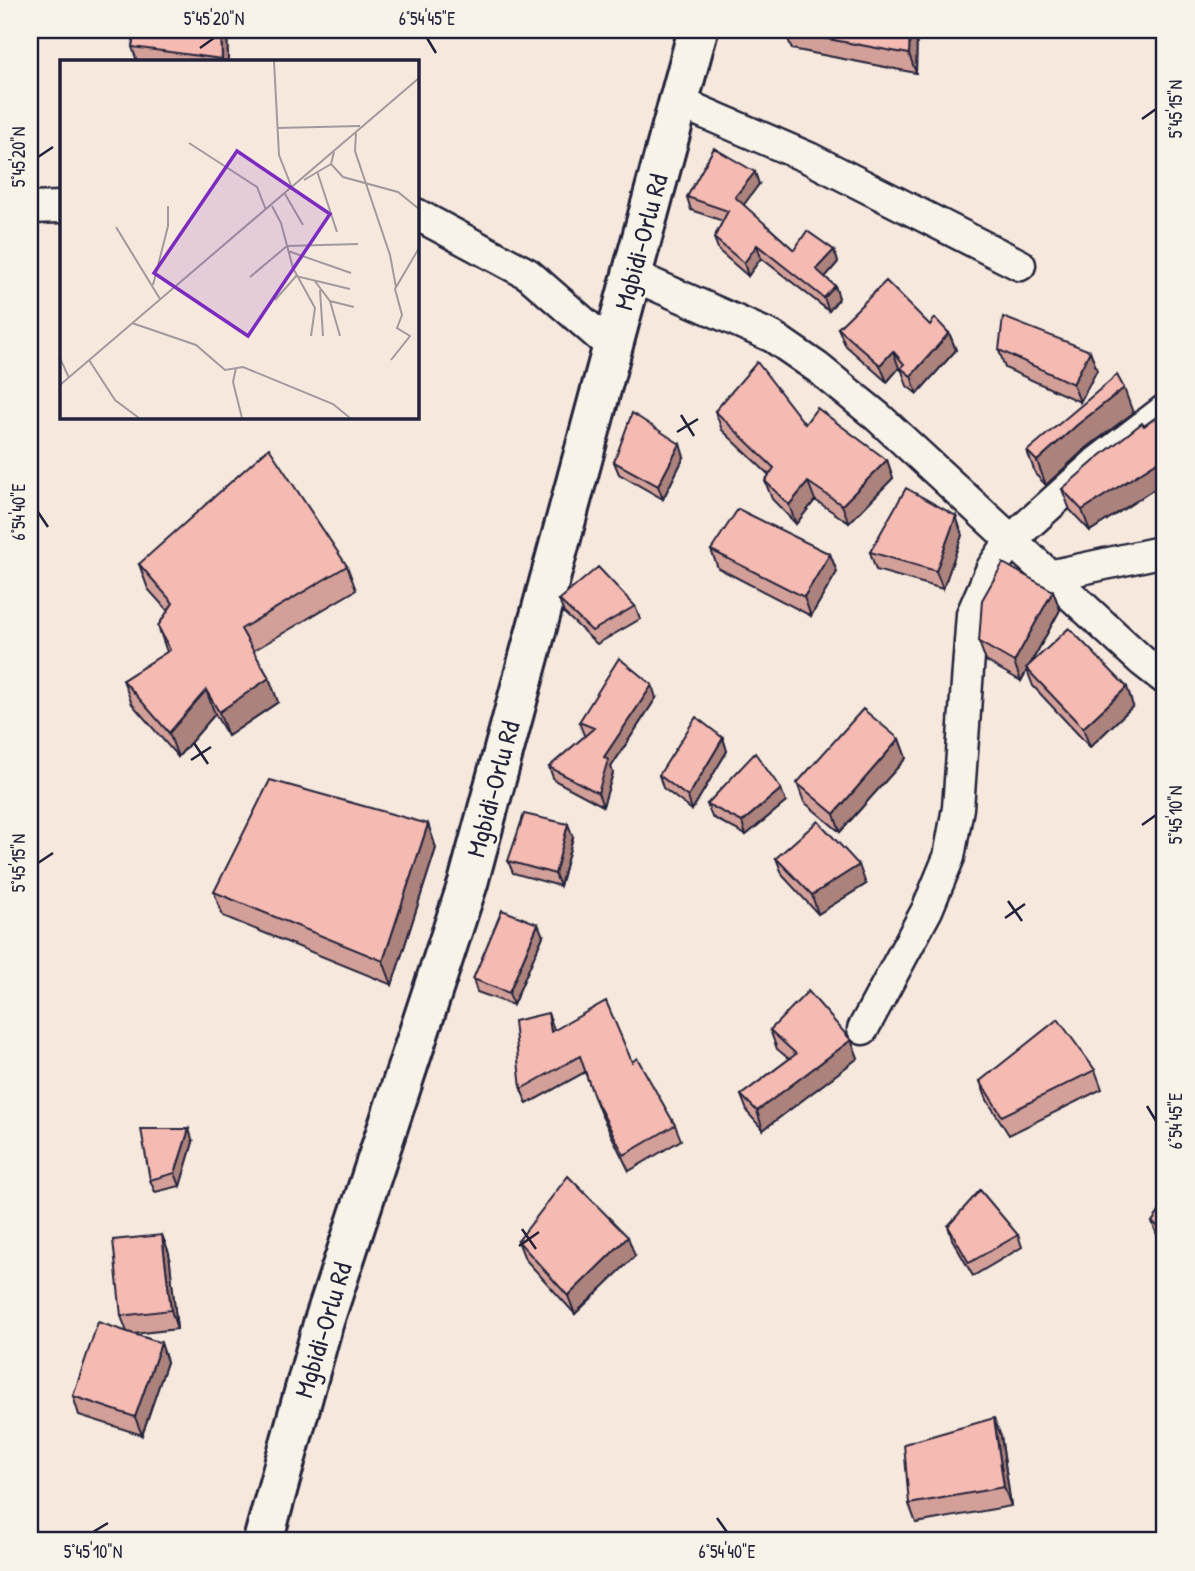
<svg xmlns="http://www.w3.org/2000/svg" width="1195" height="1571" font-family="'Patrick Hand',sans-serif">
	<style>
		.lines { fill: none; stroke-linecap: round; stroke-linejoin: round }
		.street-casing { stroke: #22223b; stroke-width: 35 }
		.secondary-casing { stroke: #22223b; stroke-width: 44 }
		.street { stroke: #f7f3e8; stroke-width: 30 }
		.secondary { stroke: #f7f3e8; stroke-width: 38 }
		.wall { fill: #d3a099; stroke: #22223b; stroke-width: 2 }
		.shaded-wall { fill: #ac827d; stroke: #22223b; stroke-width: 2 }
		.building { fill: #f5bab2; stroke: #22223b; stroke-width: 2 }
		.ticks { fill: none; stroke: #22223b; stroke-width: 2.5 }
		.labels { text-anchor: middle; stroke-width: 5; stroke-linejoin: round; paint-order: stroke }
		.street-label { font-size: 26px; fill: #22223b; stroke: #f7f3e8 }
		.inset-road { fill: none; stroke: #a2999c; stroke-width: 2 }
		.view { fill: #7b2cbf; fill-opacity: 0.15; stroke: #7b2cbf; stroke-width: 3.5 }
		.inset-edge { fill: none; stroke: #22223b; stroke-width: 3.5 }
		.neatline { fill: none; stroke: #22223b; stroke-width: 2.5 }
		.ticks-label { font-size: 18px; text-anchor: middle; fill: #22223b }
	</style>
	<rect width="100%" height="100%" fill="#f7e8dd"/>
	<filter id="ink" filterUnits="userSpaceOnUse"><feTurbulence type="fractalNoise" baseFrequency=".0143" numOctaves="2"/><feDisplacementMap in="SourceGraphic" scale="14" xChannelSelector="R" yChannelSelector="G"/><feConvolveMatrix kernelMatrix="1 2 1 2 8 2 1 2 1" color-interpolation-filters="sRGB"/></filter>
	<g filter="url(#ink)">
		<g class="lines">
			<g class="street-casing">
				<path id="street" d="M679 102 809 158 1020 265
					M30 208 61 207
					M416 214 528 274 613 348
					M632 275 773 337 818 368 878 417 1142 661 1165 679
					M1049 576 1165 551
					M863 1029 927 910 949 857 958 808 972 614 992 568 1011 540 1096 463 1165 410"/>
			</g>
			<g class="secondary-casing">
				<path id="secondary" d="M263 1541 323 1324 468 883 698 30"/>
			</g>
			<use href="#street" class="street"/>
			<use href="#secondary" class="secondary"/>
		</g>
		<path class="wall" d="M135 30H227L228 61H137L132 47Z
			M917 30 916 73 792 49 785 31Z
			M759 184 743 205 794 250H834L838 262 825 277 835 286 839 298 829 311 761 258 748 276 719 251 714 238 723 221 691 210 687 197Z
			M930 325 949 333 956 350 917 394 907 386 902 371 899 368 887 382 845 345 838 328Z
			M999 350 1090 351 1097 370 1080 402 1005 368Z
			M715 411 805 424 887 460 893 478 849 523 815 500 796 524 772 499 765 481 769 475 722 430Z
			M1165 411V482L1090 531 1070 510 1062 489 1144 426Z
			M1133 413 1085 449 1046 485 1036 475 1027 451Z
			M684 457 663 499 619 474 614 462Z
			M956 516 962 535 943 589 876 570 870 552Z
			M711 550 830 554 837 572 811 616 718 568Z
			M139 564 347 566 356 590 253 651 269 678 278 702 228 736 215 714 178 757 132 704 123 680 167 652 158 626 168 611 148 589Z
			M1053 591 1060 610 1030 665 1133 706 1090 747 1033 686 1027 670 1021 681 986 661 979 642Z
			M559 600 635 606 640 619 597 644 564 613Z
			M656 698 611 767 613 773 603 806 554 780 549 767 585 736 584 735 579 722Z
			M723 738 727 751 692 810 663 788 659 775Z
			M899 739 906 758 840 832 804 802 797 783Z
			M786 802 746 835 712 817 707 804Z
			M428 824 436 848 392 985 223 916 214 892Z
			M573 837 560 886 513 873 508 861Z
			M776 858 866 884 818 914 783 876Z
			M543 936 513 1005 477 992 473 979Z
			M554 1030 675 1125 681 1140 629 1171 600 1112 585 1072 527 1104 521 1089Z
			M770 1030 851 1040 858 1058 763 1130 748 1113 741 1095 789 1059 777 1049Z
			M1095 1070 1102 1089 1009 1135 987 1100 980 1081Z
			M193 1142 180 1186 155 1192 150 1180Z
			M1165 1204V1245L1159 1240 1152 1222Z
			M948 1226 1018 1235 1022 1247 973 1276 952 1239Z
			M162 1235 169 1253 177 1329 133 1334 161 1343 167 1362 142 1435 79 1415 73 1396 127 1332 121 1316Z
			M518 1241 635 1256 575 1314 525 1259Z
			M1001 1436 1011 1506 916 1523 909 1504Z"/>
		<path class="shaded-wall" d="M221 30H227L228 61H223L222 59Z
			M910 30H917L916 73 909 54Z
			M755 172 759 184 740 210 735 197Z
			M757 245 761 258 748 276 744 263Z
			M834 250 838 262 821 282 816 269Z
			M835 286 839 298 829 311 824 298Z
			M949 333 956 350 917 394 911 376Z
			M893 351 899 368 887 382 880 365Z
			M1090 351 1097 370 1080 402 1073 384Z
			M1124 388 1133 413 1085 449 1046 485 1037 461 1077 425Z
			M680 444 684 457 663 499 658 486Z
			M1165 457V482L1090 531 1082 510Z
			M887 460 893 478 849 523 842 505Z
			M808 482 815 500 796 524 789 505Z
			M956 516 962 535 943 589 936 571Z
			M830 554 837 572 811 616 804 597Z
			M1053 591 1060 610 1021 681 1014 662Z
			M269 678 278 702 228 736 219 712Z
			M652 685 656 698 611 767 613 773 603 806 598 793 604 757Z
			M1127 687 1133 706 1090 747 1083 728Z
			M206 690 215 714 178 757 169 733Z
			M723 738 727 751 692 810 688 797Z
			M899 739 906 758 840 832 834 814Z
			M781 789 786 802 746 835 742 822Z
			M428 824 436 848 392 985 383 961Z
			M568 824 573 837 560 886 555 874Z
			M859 865 866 884 818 914 812 895Z
			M538 924 543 936 513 1005 509 993Z
			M548 1013 554 1029 556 1048 551 1032Z
			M851 1040 858 1058 763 1130 757 1111Z
			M189 1129 193 1142 180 1186 175 1173Z
			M162 1235 169 1253 177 1329 171 1310Z
			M628 1237 635 1256 575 1314 568 1296Z
			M161 1343 167 1362 142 1435 135 1417Z
			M994 1418 1001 1436 1011 1506 1004 1487Z"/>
		<path class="building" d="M135 30H221L222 59 132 47Z
			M786 30H910L909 54 785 31Z
			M714 148 755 172 735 197 794 250 807 231 834 250 816 269 835 286 824 298 757 245 744 263 714 238 728 211 687 197Z
			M886 281 930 325 935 318 949 333 911 376 901 368 904 364 893 351 880 365 838 328Z
			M1003 317 1090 351 1073 384 999 350Z
			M757 362 805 424 817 408 887 460 842 505 808 482 789 505 765 481 774 468 715 411Z
			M1117 375 1124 388 1077 425 1037 461 1027 451Z
			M1165 411V457L1082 510 1062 489 1100 456 1142 423 1144 426Z
			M632 413 680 444 658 486 614 462Z
			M269 448 347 566 241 629 269 678 219 712 206 690 169 733 123 680 170 650 158 626 173 603 139 564Z
			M906 488 956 516 936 571 870 552Z
			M738 509 830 554 804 597 711 550Z
			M1003 563 1053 591 1014 662 979 642 982 600Z
			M598 567 635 606 592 631 559 600Z
			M1069 628 1127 687 1083 728 1026 668Z
			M619 658 652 685 604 757 608 760 598 793 549 767 594 728 579 722Z
			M863 709 899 739 834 814 797 783Z
			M696 717 723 738 688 797 659 775Z
			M755 753 781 789 742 822 707 804Z
			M270 780 428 824 383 961 214 892Z
			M524 814 568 824 555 874 508 861Z
			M818 821 859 865 812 895 776 858Z
			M502 910 538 924 509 993 473 979Z
			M808 991 851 1040 757 1111 741 1095 796 1054 770 1030Z
			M606 1001 632 1062 637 1058 675 1125 624 1155 594 1097 580 1056 521 1089 514 1021 548 1013 551 1032Z
			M1058 1019 1095 1070 1002 1116 980 1081Z
			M141 1129H189L175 1173 150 1180Z
			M568 1176 628 1237 568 1296 518 1241Z
			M980 1190 1018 1235 969 1263 948 1226Z
			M1165 1204V1231L1152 1222Z
			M162 1235 171 1310 121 1316 113 1240Z
			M98 1322 161 1343 135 1417 73 1396Z
			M994 1418 1004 1487 909 1504 904 1444Z"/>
	</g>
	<path class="ticks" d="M427 38 436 53M200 48 214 38M1142 119 1156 109M38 157 53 147M681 415 694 436M677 432 698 419M38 512 48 527M194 743 208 764M191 760 211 747M1142 825 1156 815M38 863 53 853M1008 901 1022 921M1005 918 1025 904M1147 1106 1156 1121M522 1229 536 1249M519 1246 539 1232M717 1518 727 1532M93 1532 108 1523"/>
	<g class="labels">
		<g class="street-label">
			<text transform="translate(641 242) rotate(-75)" y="9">Mgbidi-Orlu Rd</text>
			<text transform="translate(493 789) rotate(-75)" y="9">Mgbidi-Orlu Rd</text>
			<text transform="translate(323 1330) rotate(-73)" y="9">Mgbidi-Orlu Rd</text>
		</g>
	</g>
	<g transform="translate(60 60)">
		<rect width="359" height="359" fill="#f7e8dd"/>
		<path class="inset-road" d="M214 1 219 95 232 128M217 68 300 66M296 73 295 91 330 195 336 227M129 83 197 127 206 150M274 92 271 104 283 117 338 132 359 149M257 111 277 172M244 120 271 104M225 134 243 165M212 146 221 163 233 208 255 248 251 276M56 167 100 239M228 191 291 213M190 217 227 186 298 184M254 220 270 241 294 247M93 225 108 166V146M260 230 263 276M215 240 236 216 290 229M270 241 280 276M72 263 136 285 165 310 183 307 273 344 290 358M0 298 9 318M29 300 55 340 79 358M331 300 350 276 337 268 342 255 335 229 359 188M176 308 173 322 182 358M0 325 359 18"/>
		<path class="view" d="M177 91 270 154 188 276 94 213Z"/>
		<rect width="359" height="359" class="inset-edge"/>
	</g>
	<rect width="1195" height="1571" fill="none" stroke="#f7f3e8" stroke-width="77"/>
	<rect x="38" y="38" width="1118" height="1494" class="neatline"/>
	<g class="ticks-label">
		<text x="214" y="25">5°45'20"N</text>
		<text x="427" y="25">6°54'45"E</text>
		<text transform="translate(1176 109) rotate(-90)" y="6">5°45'15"N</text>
		<text transform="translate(19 157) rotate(-90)" y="6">5°45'20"N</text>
		<text transform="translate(19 512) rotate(-90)" y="6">6°54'40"E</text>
		<text transform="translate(1176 815) rotate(-90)" y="6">5°45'10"N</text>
		<text transform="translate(19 863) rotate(-90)" y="6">5°45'15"N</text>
		<text transform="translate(1176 1121) rotate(-90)" y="6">6°54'45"E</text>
		<text x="93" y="1558">5°45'10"N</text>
		<text x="727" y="1558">6°54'40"E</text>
	</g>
</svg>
